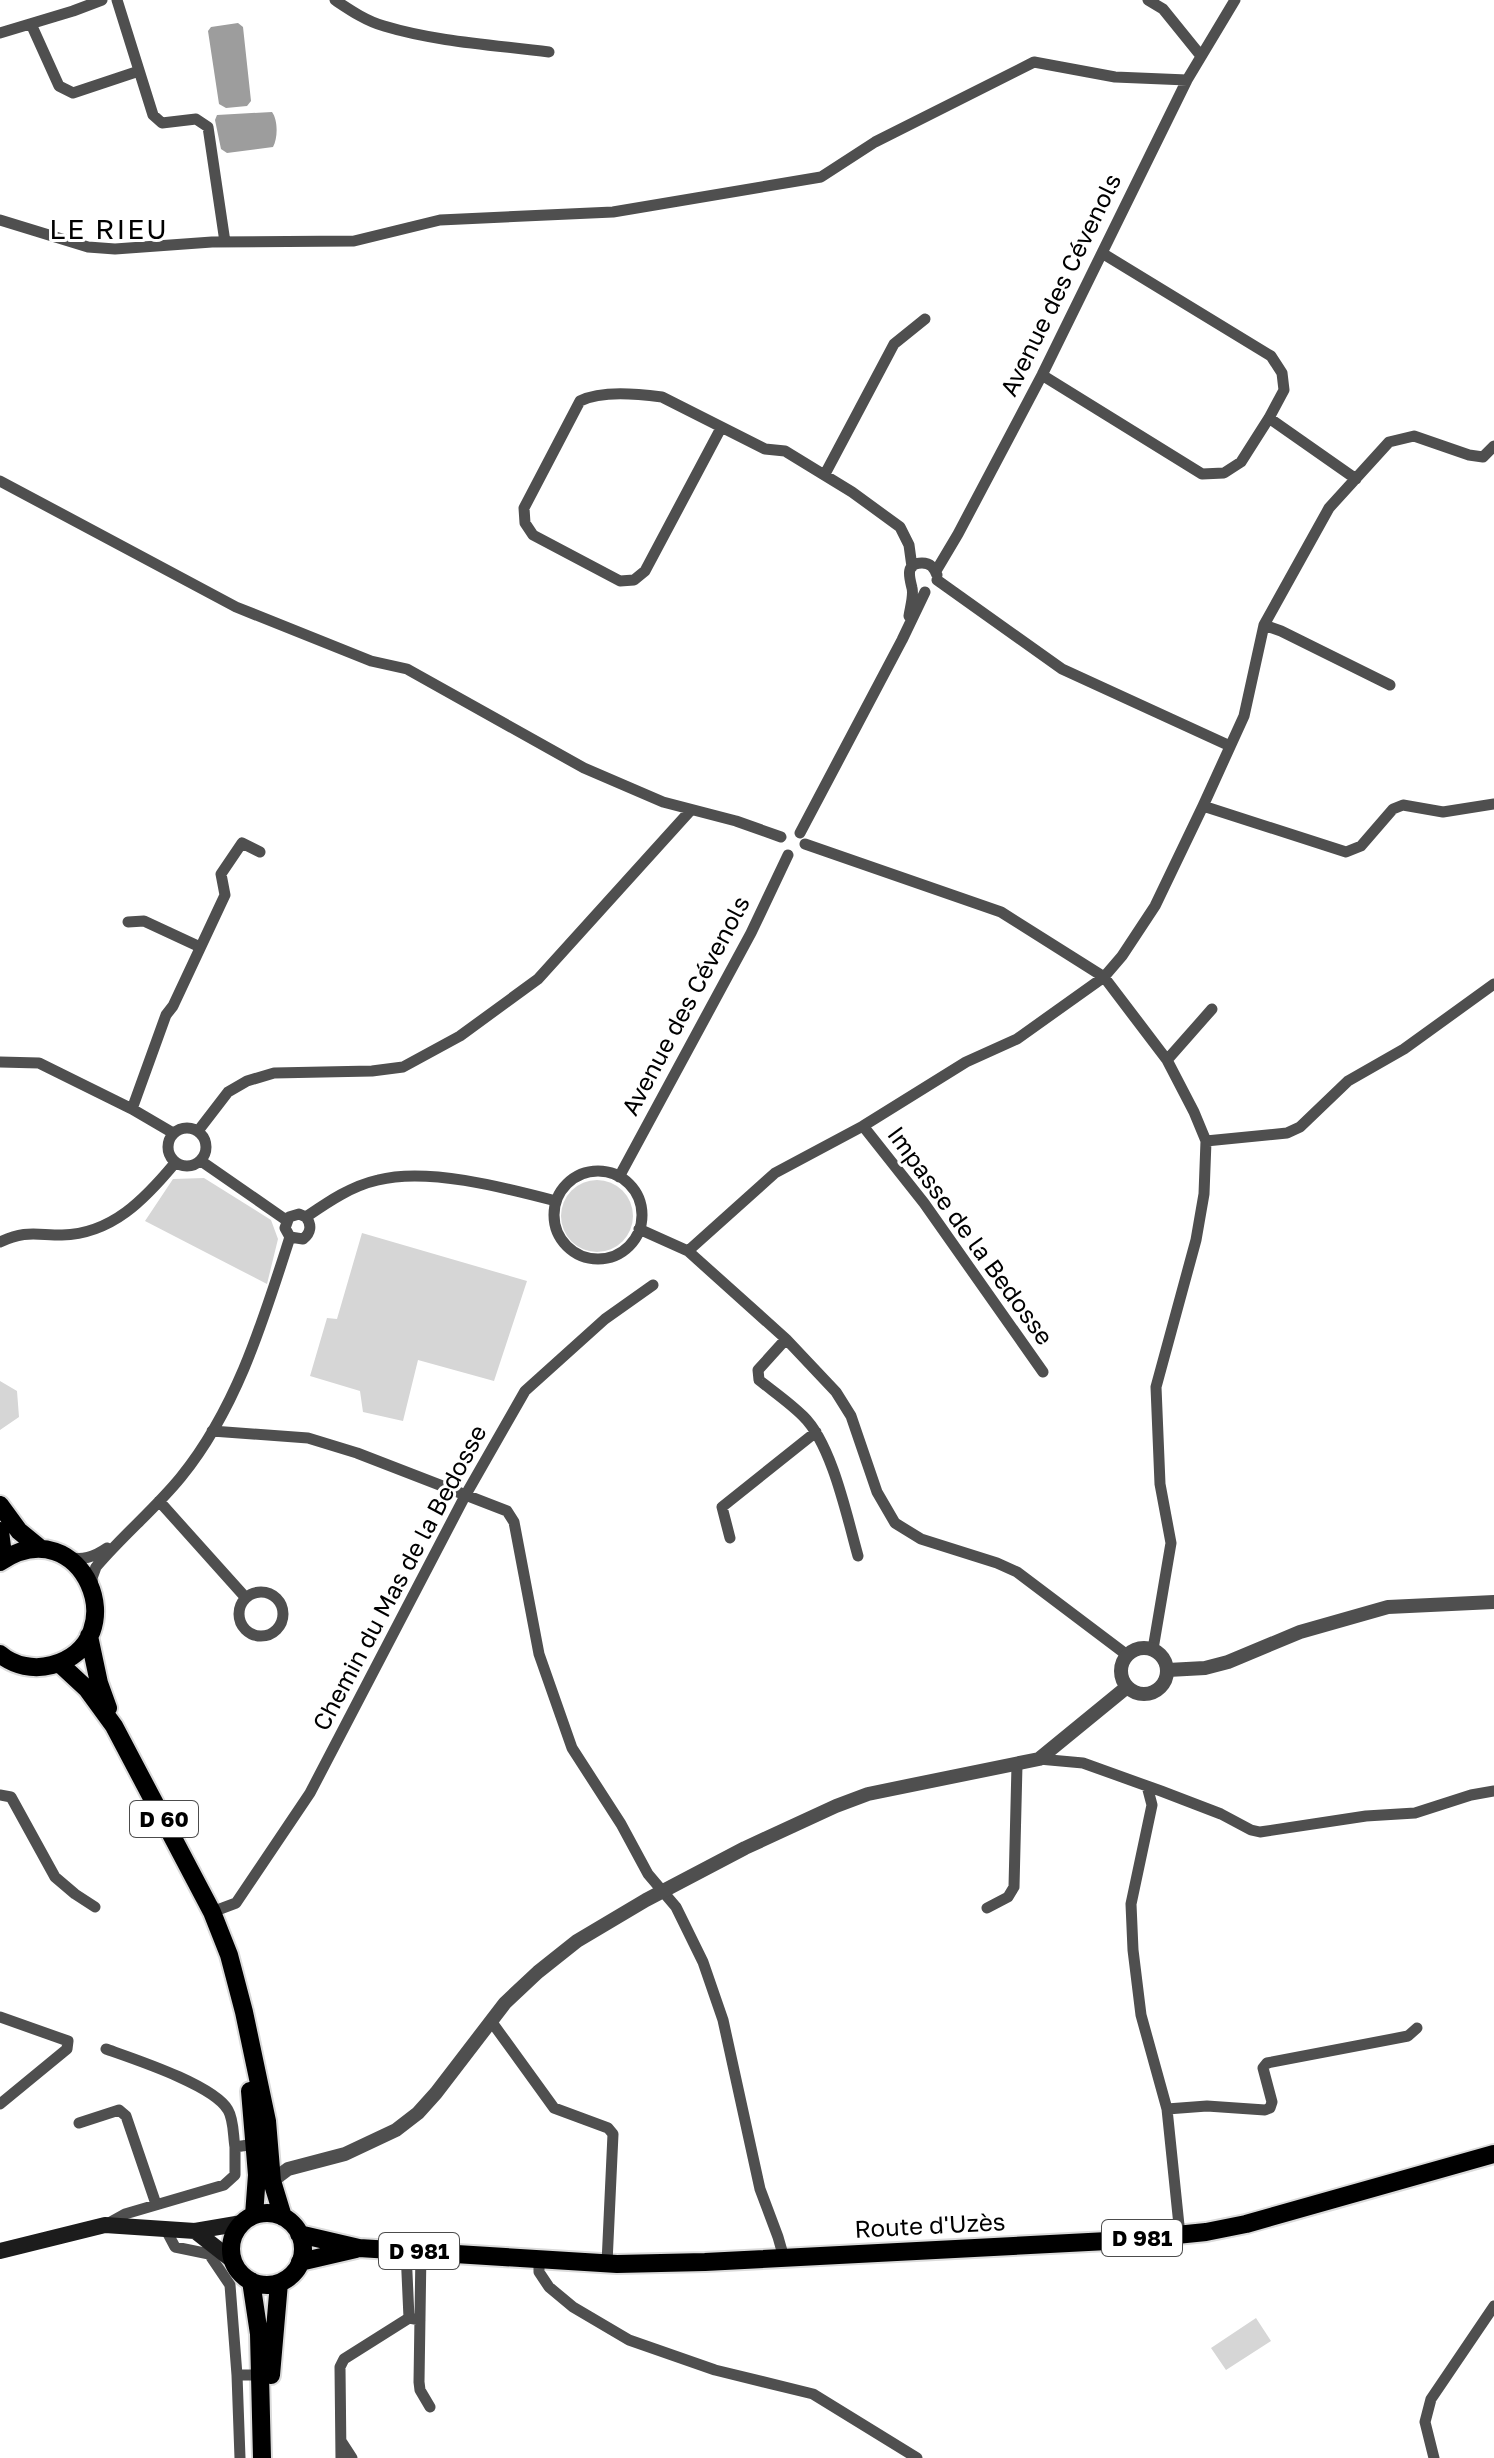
<svg xmlns="http://www.w3.org/2000/svg" width="1494" height="2458" font-family="'Golos Text',sans-serif">
	<style>
		.green { fill: #d6d6d6 }
		.water { fill: #9d9d9d }
		.lines { fill: none; stroke-linecap: round; stroke-linejoin: round }
		.primary-casing { stroke: #dbdbdb; stroke-width: 22 }
		.minor { stroke: #4f4f4f; stroke-width: 11 }
		.tertiary { stroke: #4f4f4f; stroke-width: 14 }
		.secondary { stroke: #1c1c1c; stroke-width: 16 }
		.primary { stroke: #000; stroke-width: 18 }
		.labels { text-anchor: middle; stroke-width: 6; stroke-linejoin: round; paint-order: stroke }
		.shield { fill: #fff; stroke: #4c4c4c; stroke-width: 2 }
		.shield-label { font-size: 22px; font-weight: bold; fill: #000 }
		.street-label { font-size: 24px; fill: #000; stroke: #fff }
		.quarter-label { font-size: 28px; letter-spacing: 2px; fill: #000; stroke: #fff }
	</style>
	<rect width="100%" height="100%" fill="#fff"/>
	<path class="green" d="M204 1178 271 1220 278 1239 267 1284 145 1221 173 1179Z
		M561 1216a36 36 0 1 1 72 0a36 36 0 1 1-72 0Z
		M362 1233 527 1281 494 1381 418 1360 403 1421 363 1412 360 1391 310 1376 327 1318 337 1319Z
		M0 1381 17 1391 19 1417 0 1430Z
		M1256 2318 1271 2341 1226 2370 1211 2348Z"/>
	<path class="water" d="M238 23 243 27 251 101 247 106 226 108 219 104 208 31 211 27Z
		M272 112C278 120 278 138 273 147L227 153 221 149 215 120 217 115Z"/>
	<g class="lines">
		<g class="primary-casing">
			<path id="primary" d="M0 1505 19 1531 41 1549
				M0 1531 3 1555 1 1561
				M0 1562C82 1507 138 1641 52 1665 34 1670 14 1666 0 1654
				M89 1636 99 1683 108 1708
				M59 1663 87 1689 114 1726 212 1912 229 1955 244 2012 267 2121 272 2181 283 2217
				M250 2091 257 2175 254 2215
				M231 2249a36 36 0 1 1 72 0a36 36 0 1 1-72 0Z
				M299 2234 359 2248 617 2264 705 2262 1127 2240 1206 2232 1246 2224 1494 2154
				M300 2262 356 2249
				M251 2281 259 2334 262 2458
				M271 2375 279 2283"/>
		</g>
		<path class="minor" d="M117 0 153 115 162 123 196 119 208 127 225 242
			M335 0C350 10 366 21 384 26 437 42 495 45 549 52
			M1148 0 1163 9 1201 56
			M31 24 59 86 73 93 139 71
			M0 33 73 11 102 0
			M0 220 88 247 115 249 212 242 354 241 440 220 613 212 821 177 875 142 1034 62 1115 77 1187 80
			M1042 375 1202 474 1224 473 1241 462 1269 418 1284 390 1282 373 1271 356 1102 253
			M1269 418 1356 479
			M721 428 645 571 634 580 620 581 533 535 525 523 524 508 580 401C602 390 638 394 662 397L765 449 785 451 852 492 900 527 909 545 912 567
			M825 474 894 344 925 319
			M0 481 236 607 371 661 407 669 584 768 663 802 736 821 781 837
			M936 571 958 534 1042 375 1187 80 1235 0
			M937 580 1062 669 1230 746
			M909 616C910 608 914 596 912 588 910 579 904 563 922 563 931 563 934 568 937 575
			M1264 625 1281 631 1390 685
			M1203 806 1346 852 1361 846 1393 809 1403 805 1443 812 1494 804
			M800 833 902 640 925 592
			M805 844 1001 912 1104 977 1167 1060 1194 1112 1206 1141 1204 1194 1196 1240 1156 1387 1160 1484 1171 1543 1153 1649
			M128 922 144 921 200 947
			M1167 1060 1212 1009
			M0 1062 39 1063 132 1109 173 1133
			M132 1109 166 1015 173 1006 225 895 221 874 242 843 260 852
			M863 1126 924 1203 1043 1372
			M168 1147a19 19 0 1 1 38 0a19 19 0 1 1-38 0Z
			M198 1131 228 1092 247 1081 274 1073 372 1071 403 1067 460 1036 538 979 690 811
			M1206 1141 1287 1133 1300 1127 1348 1081 1404 1049 1494 984
			M201 1161 286 1220
			M554 1215a44 44 0 1 1 88 0a44 44 0 1 1-88 0Z
			M619 1177 751 933 788 855
			M306 1217C328 1202 351 1186 378 1180 428 1167 506 1188 556 1201
			M639 1229 688 1251 786 1339 836 1392 851 1416 877 1492 895 1523 921 1539 997 1563 1017 1572 1127 1655
			M290 1237 285 1228 289 1217 299 1214 306 1217
			M290 1237 303 1239C311 1233 312 1225 306 1217
			M0 1242C25 1230 36 1235 62 1235 112 1234 145 1199 175 1163
			M688 1251 775 1173 863 1126 966 1062 1017 1039 1104 977 1122 956 1155 906 1203 806 1244 716 1264 625 1329 508 1389 442 1414 436 1469 455 1483 457 1494 446
			M786 1339 758 1370 759 1380C774 1392 790 1403 803 1416 832 1444 847 1517 858 1556
			M212 1431 308 1438 357 1453 507 1511 514 1522 539 1654 572 1748 621 1824 648 1874 676 1907 703 1962 723 2020 760 2189 778 2237 782 2251 780 2258
			M159 1501 246 1598
			M730 1538 722 1507 816 1432
			M67 1557C82 1561 94 1557 107 1548
			M93 1588 92 1578 96 1567C123 1535 155 1509 181 1477 237 1408 263 1321 290 1237
			M239 1614a22 22 0 1 1 44 0a22 22 0 1 1-44 0Z
			M1039 1759 1083 1763 1161 1791 1221 1814 1251 1830 1260 1832 1366 1816 1415 1813 1471 1795 1494 1791
			M1147 1786 1152 1805 1131 1904 1133 1950 1141 2015 1167 2109 1180 2235
			M0 1795 11 1797 55 1877 75 1894 95 1907
			M987 1908 1008 1897 1014 1887 1017 1765
			M212 1912 236 1903 310 1793 465 1496 525 1391 605 1319 653 1285
			M0 2017 68 2041 67 2049 0 2104
			M491 2021 554 2108 608 2128 613 2134 607 2263
			M106 2049C134 2059 214 2085 228 2110 234 2120 233 2136 235 2147
			M1167 2109 1207 2106 1265 2110 1270 2108 1272 2102 1263 2068 1267 2063 1408 2036 1417 2028
			M79 2123 119 2110 126 2116 156 2204
			M107 2224 125 2214 224 2185 235 2175V2147L255 2144
			M166 2230 175 2247 209 2254 230 2285 237 2375
			M406 2251 409 2318
			M421 2251 419 2382 420 2390 430 2407
			M539 2260V2272L549 2287 573 2307 629 2340 715 2370 813 2394 917 2458
			M341 2441 352 2458
			M240 2458 237 2375H260
			M341 2458 340 2367 344 2359 409 2318 420 2320
			M1434 2458 1425 2422 1431 2399 1494 2306"/>
		<path class="tertiary" d="M1121 1671a23 23 0 1 1 46 0a23 23 0 1 1-46 0Z
			M1168 1670 1205 1668 1228 1662 1300 1632 1388 1607 1494 1602
			M272 2181 288 2169 345 2154 396 2130 418 2113 436 2093 505 2003 538 1972 577 1941 646 1900 745 1848 836 1806 868 1794 1039 1759 1127 1687"/>
		<path class="secondary" d="M195 2231 232 2260
			M0 2251 105 2225 195 2231 242 2223"/>
		<use href="#primary" class="primary"/>
	</g>
	<g class="labels">
		<g class="shield">
			<rect x="130" y="1801" width="68" height="36" rx="6"/>
			<rect x="1102" y="2220" width="80" height="36" rx="6"/>
			<rect x="379" y="2233" width="80" height="36" rx="6"/>
		</g>
		<g class="shield-label">
			<text x="164" y="1827">D 60</text>
			<text x="1142" y="2246">D 981</text>
			<text x="419" y="2259">D 981</text>
		</g>
		<g class="street-label">
			<text transform="translate(1061 285) rotate(-64)" y="8">Avenue des Cévenols</text>
			<text transform="translate(686 1006) rotate(-62)" y="8">Avenue des Cévenols</text>
			<text transform="translate(970 1236) rotate(54)" y="8">Impasse de la Bedosse</text>
			<text transform="translate(400 1578) rotate(-62)" y="8">Chemin du Mas de la Bedosse</text>
			<text transform="translate(930 2226) rotate(-3)" y="8">Route d'Uzès</text>
		</g>
		<g class="quarter-label">
			<text x="109" y="239">LE RIEU</text>
		</g>
	</g>
</svg>
